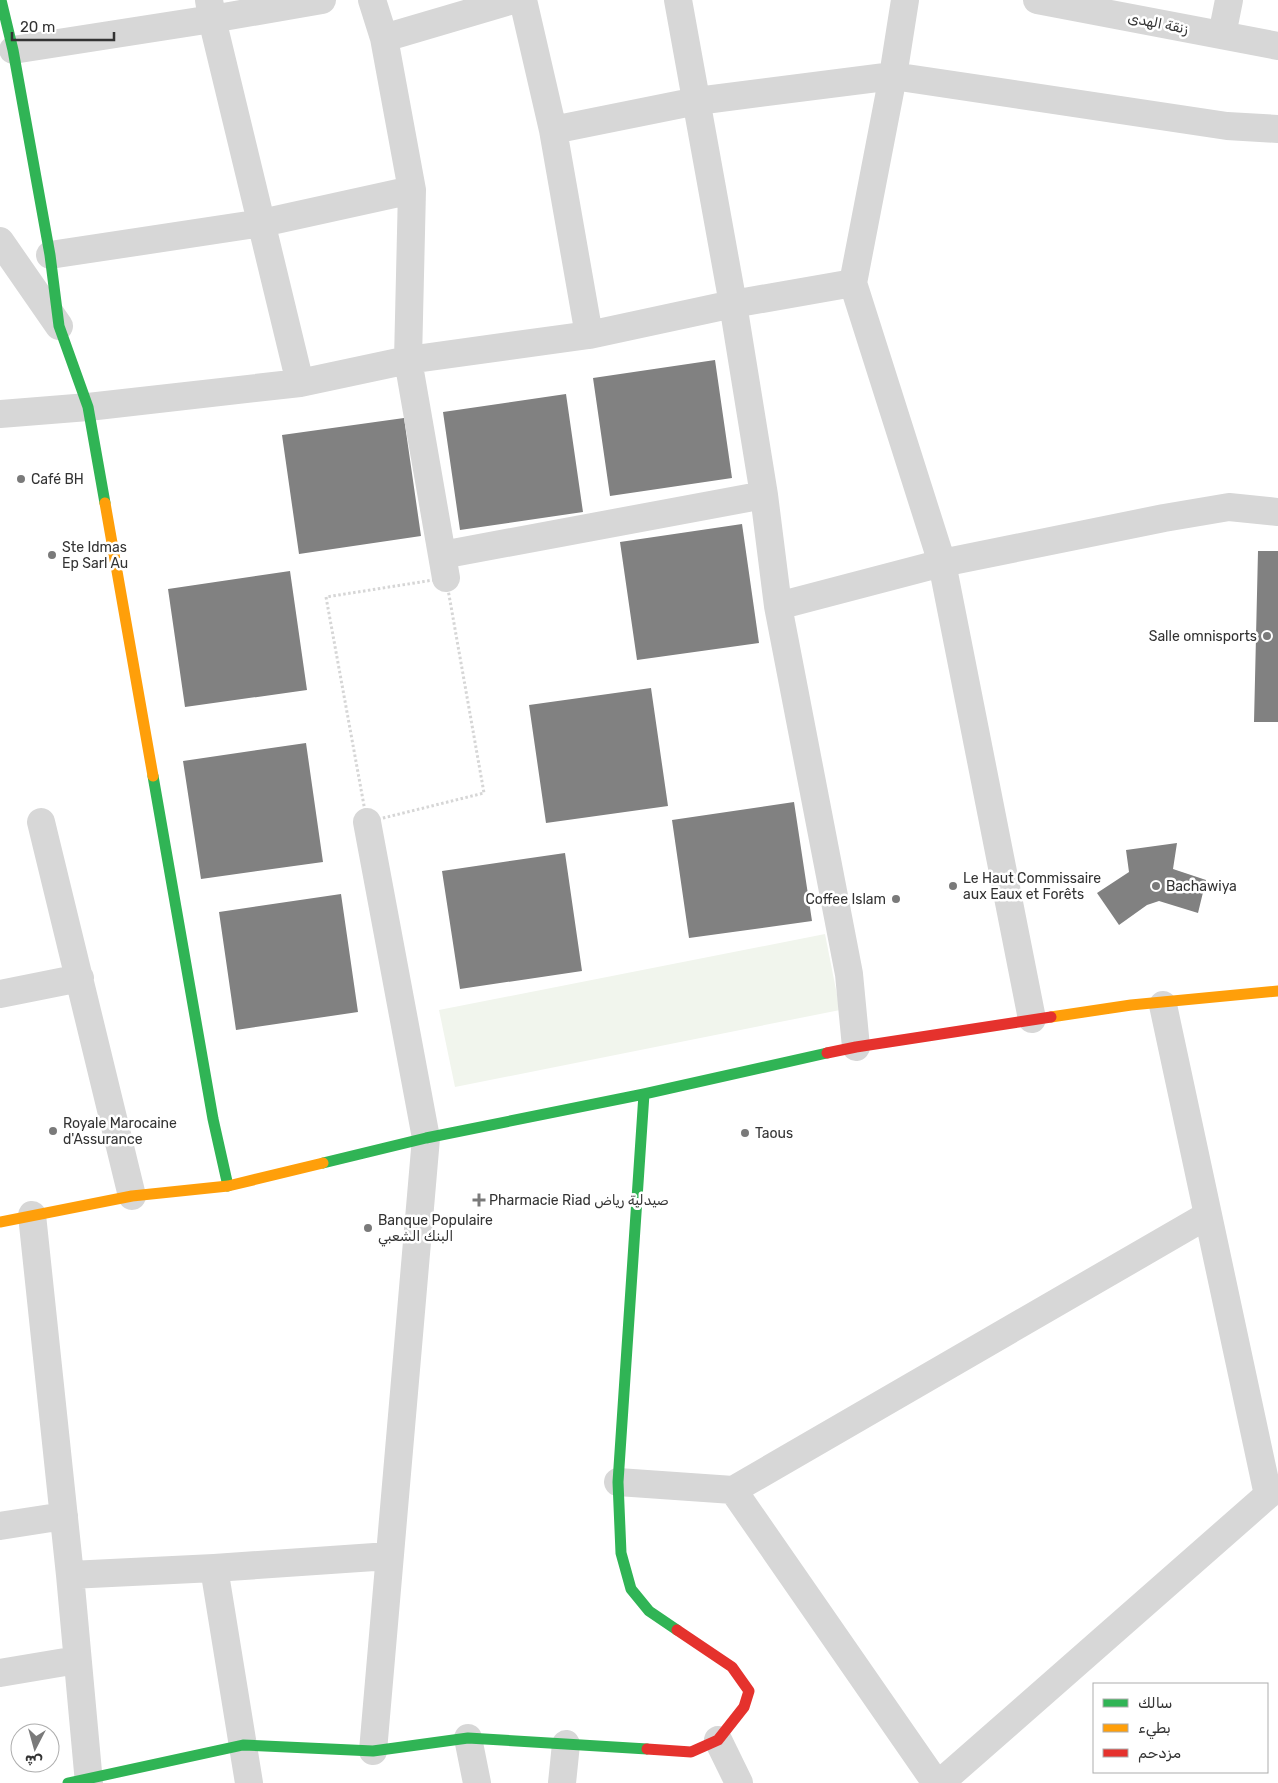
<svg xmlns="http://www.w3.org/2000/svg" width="1278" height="1783" font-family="Rubik,'Noto Naskh Arabic',sans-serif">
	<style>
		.green { fill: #f1f5ed }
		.building { fill: #818181 }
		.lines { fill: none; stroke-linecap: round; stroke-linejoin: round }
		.path { stroke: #d6d6d6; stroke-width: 3; stroke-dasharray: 2.5 2.5; stroke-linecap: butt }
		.street { stroke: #d7d7d7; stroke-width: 28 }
		.fast { stroke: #30b455; stroke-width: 11 }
		.slow { stroke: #ff9f0a; stroke-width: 11 }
		.jam { stroke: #e5322d; stroke-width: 11 }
		.poi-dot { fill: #7a7a7a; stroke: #fff; stroke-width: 2 }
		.labels { text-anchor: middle; stroke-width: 5; stroke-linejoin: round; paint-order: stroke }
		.street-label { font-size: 14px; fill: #333; stroke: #fff }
		.poi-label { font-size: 14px; fill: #333; stroke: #fff; text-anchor: start }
	</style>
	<rect width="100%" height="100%" fill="#fff"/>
	<path class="green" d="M825 934 840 1010 455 1087 439 1010Z"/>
	<path class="building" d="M715 360 732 478 610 496 593 378Z
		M566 394 583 512 460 530 443 412Z
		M404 418 421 536 299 554 282 435Z
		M742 524 759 643 637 660 620 542Z
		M1258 551H1278V722H1254Z
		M290 571 307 690 185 707 168 589Z
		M651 688 668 806 546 823 529 705Z
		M306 743 323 862 201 879 183 761Z
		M794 802 812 921 689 938 672 820Z
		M1177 843 1173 869 1206 880 1198 913 1159 901 1147 905 1119 925 1097 893 1129 872 1126 850Z
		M565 853 582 971 460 989 442 871Z
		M341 894 358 1012 236 1030 219 912Z"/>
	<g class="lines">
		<path class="path" d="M446 578 484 793 367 822 326 597Z"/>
		<path class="street" d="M209 0 212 19 300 383
			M372 0 384 38 412 190 408 360 446 578
			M523 0 553 130 589 335
			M678 0 733 304 764 495 778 606 849 974 856 1047
			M905 0 893 76 853 283 942 563 1032 1019
			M1037 0 1278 46
			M1222 35 1229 0
			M384 38 513 0
			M13 50 212 19 322 0
			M553 130 697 101 893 76 1227 126 1278 129
			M0 241 59 326
			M50 255 262 223 412 190
			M0 414 88 407 300 383 408 360 589 335 733 304 853 283
			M442 555 764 495
			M778 606 942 563 1164 518 1229 507 1278 512
			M41 822 132 1196
			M367 822 426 1138 373 1751
			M0 994 80 978
			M1163 1005 1268 1495
			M32 1215 70 1575 89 1783
			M618 1482 733 1490 1208 1215
			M733 1490 936 1783
			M0 1526 64 1516
			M214 1568 249 1783
			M70 1575 214 1568 389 1556
			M0 1673 77 1660
			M468 1738 477 1783
			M718 1740 739 1783
			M562 1783 566 1744
			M940 1783 1268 1495 1278 1488"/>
		<path class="fast" d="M1 0 13 50 50 255 59 326 88 407 105 503
			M153 776 213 1119 228 1186
			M644 1094 618 1482 621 1553 631 1589 649 1611 677 1630
			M323 1163 426 1138 644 1094 827 1053
			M68 1783 243 1745 373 1751 468 1738 647 1749"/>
		<path class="slow" d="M105 503 153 776
			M1051 1017 1131 1005 1278 991
			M0 1222 132 1196 228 1186 323 1163"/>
		<path class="jam" d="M827 1053 856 1047 1051 1017
			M647 1749 691 1752 718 1740 744 1707 749 1691 732 1667 677 1630"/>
	</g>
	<g class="poi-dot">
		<circle cx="21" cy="479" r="5"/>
		<circle cx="52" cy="555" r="5"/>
		<circle cx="1267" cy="636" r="5"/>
		<circle cx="953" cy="886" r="5"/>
		<circle cx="1156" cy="886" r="5"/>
		<circle cx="896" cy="899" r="5"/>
		<circle cx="53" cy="1131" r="5"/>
		<circle cx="745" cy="1133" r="5"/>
		<path d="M476.5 1192.5h5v5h5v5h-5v5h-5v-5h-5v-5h5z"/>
		<circle cx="368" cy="1228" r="5"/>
	</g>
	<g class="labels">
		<g class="street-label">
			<text transform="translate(1158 23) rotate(11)" y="5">زنقة الهدى</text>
		</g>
		<g class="poi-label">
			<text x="31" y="484">Café BH</text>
			<text x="62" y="552">Ste Idmas<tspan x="62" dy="16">Ep Sarl Au</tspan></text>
			<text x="1257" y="641" text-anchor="end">Salle omnisports</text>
			<text x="963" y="883">Le Haut Commissaire<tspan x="963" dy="16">aux Eaux et Forêts</tspan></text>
			<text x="1166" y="891">Bachawiya</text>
			<text x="886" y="904" text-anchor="end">Coffee Islam</text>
			<text x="63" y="1128">Royale Marocaine<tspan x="63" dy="16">d'Assurance</tspan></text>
			<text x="755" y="1138">Taous</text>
			<text x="489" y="1205">Pharmacie Riad صيدلية رياض</text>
			<text x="378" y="1225">Banque Populaire<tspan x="378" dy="16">البنك الشعبي</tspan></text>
		</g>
	</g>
	<rect x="1093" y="1683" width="175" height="90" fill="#ffffff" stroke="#adadad"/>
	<rect x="1103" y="1699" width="25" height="8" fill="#30b455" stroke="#adadad"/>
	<text x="1138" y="1708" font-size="15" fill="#333333">سالك</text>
	<rect x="1103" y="1724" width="25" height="8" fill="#ff9f0a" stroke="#adadad"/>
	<text x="1138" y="1733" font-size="15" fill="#333333">بطيء</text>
	<rect x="1103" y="1749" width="25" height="8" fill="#e5322d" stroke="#adadad"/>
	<text x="1138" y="1758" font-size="15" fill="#333333">مزدحم</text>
	<g transform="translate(35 1748) rotate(186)"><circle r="24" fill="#ffffff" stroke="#adadad"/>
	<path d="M0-4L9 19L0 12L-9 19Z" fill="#7a7a7a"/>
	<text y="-8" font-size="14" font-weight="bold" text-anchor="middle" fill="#333333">ش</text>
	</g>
	<path d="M12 32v8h102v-8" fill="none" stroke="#333333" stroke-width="2.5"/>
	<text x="20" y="32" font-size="15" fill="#333333" stroke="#ffffff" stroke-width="4" paint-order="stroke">20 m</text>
</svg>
